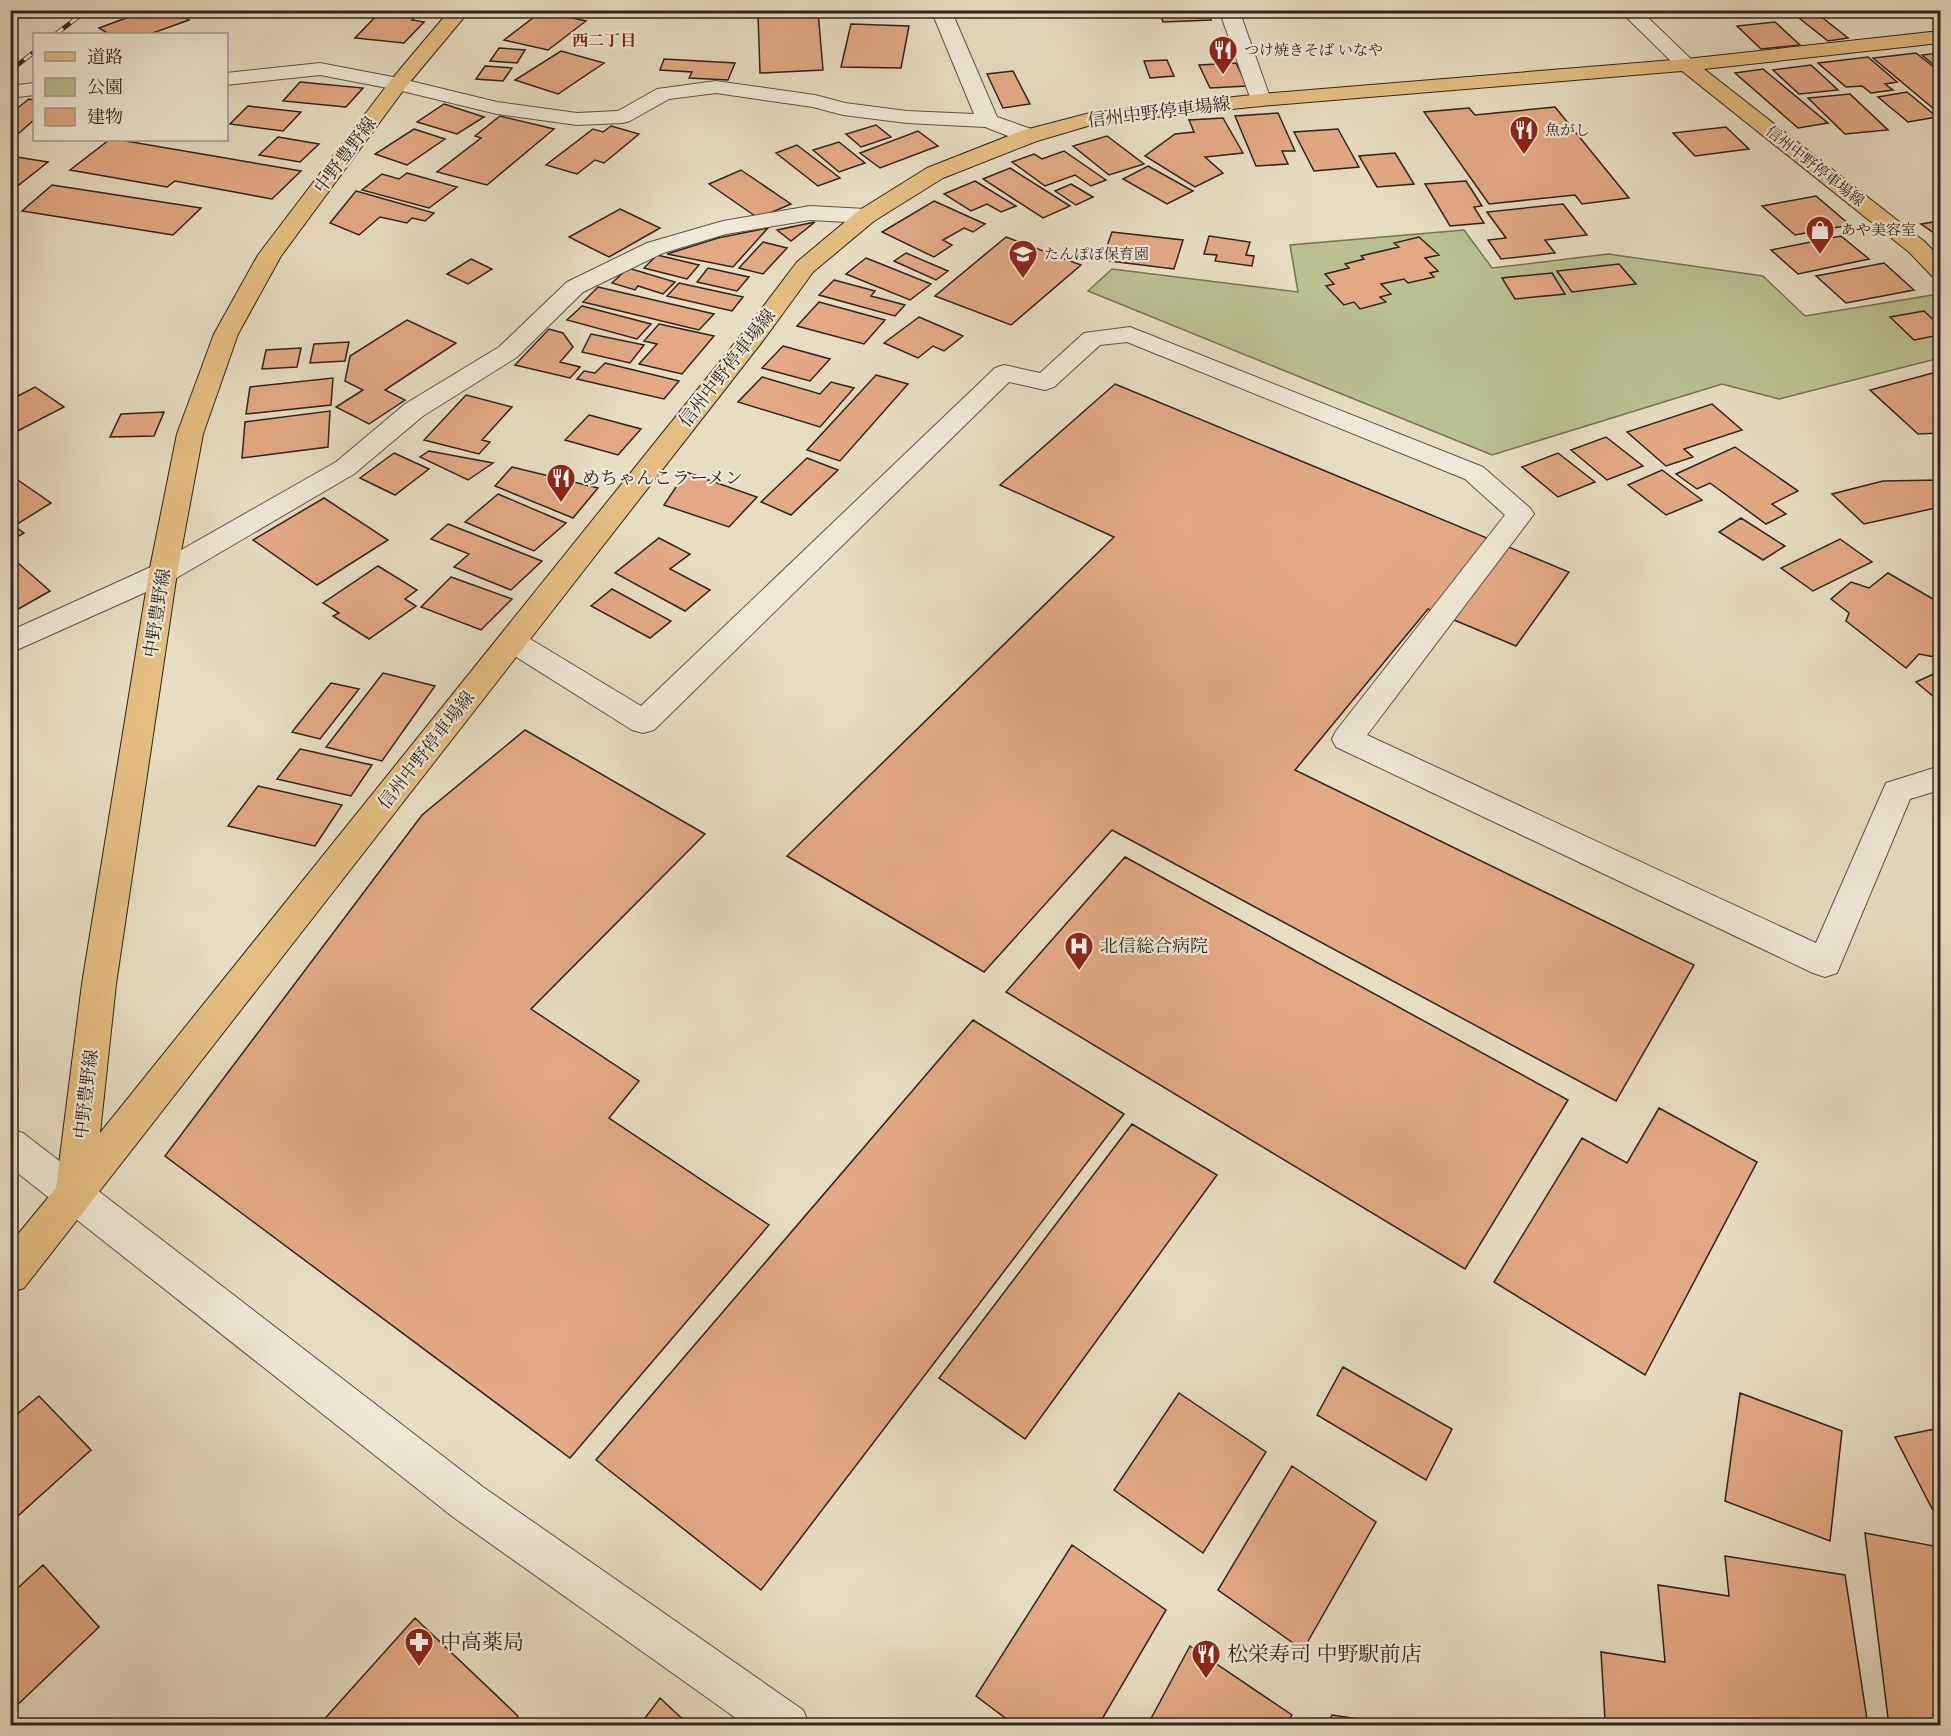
<svg xmlns="http://www.w3.org/2000/svg" width="1951" height="1736" font-family="'Libre Caslon Text','Noto Serif JP',serif">
	<style>
		.green { fill: #bac090; stroke: #767256; stroke-width: 1.5 }
		.building { fill: #e3a985; stroke: #31231d; stroke-width: 1.5 }
		.lines { fill: none; stroke-linecap: round; stroke-linejoin: round }
		.minor-casing { stroke: #5e5246; stroke-width: 2 }
		.major-casing { stroke: #31231d; stroke-width: 2 }
		.minor { fill: #efe9d7; fill-rule: evenodd }
		.major { fill: #e4be81; fill-rule: evenodd }
		.rail-casing { stroke: #31231d; stroke-width: 4.5 }
		.rail { stroke: #efe9d7; stroke-width: 3; stroke-dasharray: 9; stroke-linecap: butt }
		.labels { text-anchor: middle; stroke-width: 4.5; stroke-linejoin: round; paint-order: stroke }
		.far-poi-label { font-size: 15px; fill: #31231d; stroke: #efe9d7; text-anchor: start }
		.far-street-label { font-size: 15px; fill: #31231d; stroke: #efe9d7 }
		.far-neighbourhood-label { font-size: 16px; font-weight: bold; fill: #7a1f14; stroke: #efe9d7 }
		.street-label { font-size: 18px; fill: #31231d; stroke: #efe9d7 }
		.poi-label { font-size: 18px; fill: #31231d; stroke: #efe9d7; text-anchor: start }
		.near-poi-label { font-size: 21px; fill: #31231d; stroke: #efe9d7; text-anchor: start }
	</style>
	<rect width="100%" height="100%" fill="#e7ddc2"/>
	<filter id="stains"><feTurbulence type="fractalNoise" baseFrequency=".00333" numOctaves="4"/><feColorMatrix values="0 0 0 0 .2 0 0 0 0 .09 0 0 0 0 .02 0 0 0 .5 -.17"/></filter>
	<radialGradient id="worn" r=".72"><stop offset=".6" stop-color="#630" stop-opacity="0"/><stop offset="1" stop-color="#630" stop-opacity=".3"/></radialGradient>
	<path class="green" d="M1464 230 1492 268 1608 254 1763 276 1805 316 1939 294 1940 358 1779 399 1722 384 1492 455 1088 291 1112 269 1298 292 1290 245Z"/>
	<path class="building" d="M148 10H173L189 20 150 34H109L99 28Z
		M359 10H421L412 20 424 22 404 43 355 38 377 15 357 13Z
		M1159 10H1208L1211 20 1163 22Z
		M1919 10H1940V23Z
		M542 11 586 21 548 50 504 40Z
		M818 11 823 70 760 73 758 14Z
		M1814 11 1848 38 1828 41 1794 14Z
		M1775 22 1800 45 1761 49 1737 26Z
		M851 24 909 26 901 68 841 67Z
		M499 48 525 50 517 63 490 61Z
		M561 51 604 63 558 94 515 80Z
		M1916 53 1940 72V114L1873 58Z
		M1940 53V70L1922 55Z
		M1868 57 1897 82 1885 84 1893 90 1871 93 1862 86 1846 87 1818 63Z
		M664 59 735 63 728 80 689 78 692 72 660 70Z
		M1167 60 1174 76 1150 78 1144 61Z
		M1236 63 1247 86 1210 88 1199 65Z
		M1811 65 1838 90 1799 94 1773 70Z
		M485 66 512 68 503 81 476 79Z
		M1763 69 1828 123 1798 128 1735 73Z
		M1013 71 1030 104 1003 108 987 74Z
		M300 82 363 88 346 107 283 101Z
		M1907 92 1937 117 1908 122 1878 97Z
		M1850 94 1888 130 1845 134 1808 98Z
		M29 99 34 100V120L19 133 10 132V114Z
		M444 104 484 117 457 134 417 122Z
		M248 106 301 112 283 131 230 124Z
		M1555 107 1629 198 1582 204 1575 195 1489 204 1424 112 1469 108 1475 115Z
		M1278 113 1295 151H1282L1288 164 1256 166 1235 116Z
		M500 116 554 129 487 185 437 172 481 138 475 136Z
		M1223 118 1243 153 1205 157 1223 173 1195 187 1145 156 1175 134 1194 132 1189 120Z
		M876 125 891 137 861 147 846 134Z
		M611 126 639 134 604 163 595 160 577 174 546 165 593 129 603 132Z
		M1726 127 1749 149 1695 156 1673 133Z
		M414 129 445 139 407 165 375 154Z
		M1338 129 1359 167 1314 171 1294 132Z
		M918 131 938 146 880 168 860 153Z
		M1107 136 1144 164 1109 175 1073 146Z
		M278 137 319 144 300 162 259 155Z
		M109 140H120L301 171 272 199 175 181 167 187 70 170Z
		M839 142 865 163 839 172 813 150Z
		M797 145 840 178 818 186 776 153Z
		M1064 151 1106 180 1091 186 1075 175 1045 186 1012 162 1034 154 1042 159Z
		M1395 153 1414 184 1377 187 1359 156Z
		M10 156 48 162 10 192Z
		M1148 166 1193 191 1167 204 1123 179Z
		M1010 168 1070 206 1043 218 983 179Z
		M741 170 791 204 758 218 709 184Z
		M407 173 457 187 429 208 362 190 382 174 399 179Z
		M975 181 1016 206 1001 212 987 204 971 211 944 194Z
		M1466 181 1482 206 1474 207 1484 223 1450 226 1425 184Z
		M1071 184 1093 197 1076 205 1055 191Z
		M52 185 201 208 173 235 22 211Z
		M356 191 434 213 425 221 412 218 407 223 380 217 359 235 330 223Z
		M1816 196 1850 225 1795 235 1762 206Z
		M934 201 985 224 973 232 964 228 943 240 952 245 934 257 882 232Z
		M1563 204 1587 235 1545 240 1555 253 1501 259 1488 240 1506 238 1487 212Z
		M620 209 660 228 609 257 569 237Z
		M1940 221V237L1921 224Z
		M815 222 791 241 777 230Z
		M768 228 733 267 667 254 718 238Z
		M1112 232 1183 240 1174 269 1102 260Z
		M1209 236 1250 242 1246 255 1254 256 1252 266 1215 261 1217 255 1204 254Z
		M1841 236 1869 259 1798 274 1771 250Z
		M1006 237 1081 265 1011 325 935 296Z
		M1419 237 1439 255 1425 258 1438 271 1430 273 1434 277 1408 283 1404 279 1381 284 1391 294 1380 297 1386 302 1360 309 1354 302 1344 305 1326 286 1334 284 1325 274 1349 268 1345 264 1364 259 1361 256 1399 247 1394 243Z
		M763 242 787 248 763 274 739 268Z
		M906 253 948 271 936 280 894 261Z
		M657 255 699 265 687 279 644 268Z
		M866 258 931 284 910 300 846 274Z
		M471 259 492 269 468 284 447 274Z
		M1884 263 1914 290 1846 303 1816 276Z
		M1619 264 1636 284 1572 292 1557 271Z
		M628 268 675 282 663 294 638 286 635 290 612 283Z
		M708 268 749 277 737 291 697 282Z
		M1552 273 1565 294 1515 299 1502 278Z
		M834 280 875 291 871 296 905 305 895 316 819 295Z
		M679 283 743 297 732 311 667 296Z
		M598 287 714 314 699 330 583 302Z
		M819 302 885 320 864 344 797 326Z
		M582 306 651 324 637 339 567 320Z
		M1924 311 1940 326V335L1914 340 1890 317Z
		M919 317 963 336 944 351 933 346 918 358 884 343Z
		M407 320 456 343 385 390 405 400 369 424 336 407 363 390 345 381 350 356Z
		M659 324 714 336 682 374 639 364 657 344 644 341Z
		M549 329 563 333 573 347 560 362 580 367 570 378 515 365Z
		M591 334 644 345 630 363 582 352Z
		M349 342 345 361 310 363 314 344Z
		M783 346 830 359 810 381 762 368Z
		M301 348 297 367 262 369 266 350Z
		M605 363 679 381 664 399 577 379 584 371 595 373Z
		M1940 371V433L1918 434 1870 390Z
		M876 375 908 384 840 461 807 450Z
		M762 377 820 394 831 382 854 388 820 427 738 402Z
		M333 378 331 405 246 414 250 387Z
		M1115 384 1569 572 1516 646 1428 609 1295 770 1694 965 1616 1101 1112 830 984 972 787 856 1114 537 1000 485Z
		M35 387 64 407 10 435V400Z
		M466 395 512 407 482 440 490 442 479 454 424 440Z
		M1712 404 1742 430 1684 449 1693 457 1666 466 1627 432Z
		M330 411 328 447 242 458 245 422Z
		M164 412 154 436 110 437 121 414Z
		M589 415 641 429 618 455 565 440Z
		M1606 437 1643 466 1607 480 1571 450Z
		M1735 447 1798 491 1772 504 1786 514 1766 524 1710 483 1697 489 1676 474Z
		M429 451 493 463 468 480 420 457Z
		M394 453 429 469 395 495 360 478Z
		M1558 453 1595 482 1558 497 1522 467Z
		M807 458 838 470 791 515 761 502Z
		M512 467 598 488 573 518 495 486Z
		M1662 470 1702 500 1666 515 1628 485Z
		M686 472 757 497 729 527 664 505Z
		M12 476 51 503 14 526 24 533 10 541Z
		M1940 480V507L1864 524 1832 494 1883 481Z
		M498 494 566 523 534 551 465 522Z
		M324 498 388 540 317 585 253 540Z
		M1741 518 1785 546 1763 560 1719 532Z
		M448 524 542 561 511 590 454 567 469 554 431 539Z
		M659 538 690 554 670 569 710 590 685 611 615 573Z
		M1840 539 1872 562 1813 591 1781 568Z
		M10 556 50 591 13 612 10 610Z
		M378 566 417 590 405 599 416 606 369 639 333 616 339 613 323 603Z
		M1888 573 1940 603V658L1919 654 1906 668 1846 621 1849 613 1831 599 1851 582 1869 588Z
		M451 577 512 599 481 630 421 607Z
		M612 589 671 621 650 638 591 606Z
		M1940 671V702L1916 682Z
		M383 673 435 686 382 761 326 747Z
		M331 683 359 689 320 739 292 732Z
		M525 730 705 834 531 1009 639 1081 609 1118 769 1225 570 1458 165 1156 422 815Z
		M300 749 372 765 351 796 277 779Z
		M258 786 342 805 315 846 228 826Z
		M1125 857 1568 1100 1465 1269 1006 992Z
		M973 1020 1124 1114 761 1590 596 1460Z
		M1659 1108 1757 1162 1645 1375 1494 1282 1582 1138 1627 1163Z
		M1132 1124 1217 1175 1025 1439 939 1378Z
		M1343 1367 1452 1429 1426 1480 1317 1415Z
		M1179 1393 1266 1452 1203 1553 1114 1490Z
		M1740 1393 1842 1431 1830 1541 1725 1501Z
		M39 1396 91 1450 10 1523V1420Z
		M1940 1428V1524L1895 1437Z
		M1292 1466 1376 1522 1303 1650 1218 1590Z
		M1865 1533 1939 1547 1940 1726H1889Z
		M1072 1545 1166 1610 1098 1726H1016L976 1696Z
		M1725 1556 1845 1575 1868 1726H1645L1605 1719 1601 1652 1665 1662 1658 1585 1729 1596Z
		M43 1565 99 1627 10 1712V1595Z
		M415 1618 518 1716 510 1726H322L320 1724Z
		M1190 1646 1292 1715 1286 1726H1147Z
		M660 1698 690 1726H639Z
		M1332 1715 1405 1726H1326Z"/>
	<g class="lines">
		<g class="minor-casing">
			<path id="minor" d="M935 10H955L954 17 997 117 1037 131 1040 136 1037 141 1029 142 1021 141 985 127 907 123 843 115 813 107 716 93 669 99 630 121 623 123 577 125 497 114 398 90 320 75 226 85V73L320 63 398 78 497 102 577 113 618 111 657 89 716 81 815 95 845 103 907 111 974 114 934 17Z
				M1219 10H1239L1271 100 1268 104 1261 106 1254 104 1251 100Z
				M1619 10H1640L1693 61 1696 65 1693 69H1679Z
				M34 83V95L10 98V86Z
				M810 206 866 209 874 211 877 216 874 221 866 223 810 220 726 234 663 253 583 292 517 357 423 416 354 474 173 580 10 653V631L153 566 336 462 405 404 499 347 567 282 647 243 723 221Z
				M1130 327 1483 467 1530 508 1534 514 1367 735 1816 943 1886 783 1940 766V790L1910 799 1837 973 1825 977 1813 973 1336 747 1332 739 1336 731 1505 515 1465 479 1127 342 1100 345 1054 387 1045 390 1009 382 654 730 643 733 632 730 502 648 497 641 502 634 512 631 522 634 641 706 995 368 1004 365 1040 373 1084 333Z
				M10 1129 23 1133 483 1487 803 1710 810 1726H747L453 1517 10 1167Z"/>
		</g>
		<g class="major-casing">
			<path id="major" d="M450 10H470L405 88 281 256 238 334 203 434 177 573 116 984 100 1133 747 328 797 262 858 211 927 168 1021 131 1090 113 1261 94 1686 59 1940 31V43L1704 69 1925 242 1940 258V278L1932 276 1909 252 1682 71 1261 106 1098 123 1037 141 943 178 874 221 813 272 765 338 24 1288 10 1293V1244L56 1188 82 984 149 573 177 434 214 334 258 255 391 80Z"/>
		</g>
		<use href="#minor" class="minor"/>
		<use href="#major" class="major"/>
		<g class="rail-casing">
			<path id="rail" d="M56 34 87 10
				M10 71 34 52"/>
		</g>
		<use href="#rail" class="rail"/>
	</g>
	<defs>
		<g id="restaurant-pin" transform="scale(1.5)"><path d="M0 17L-7.5 6A9.5 9.5 0 1 1 7.5 6Z" fill="#8f2418" stroke="#efe9d7"/><path d="M-5-6h1v4h1v-4h1v4h1v-4h1v5L-1.5 .5V6h-2V.5L-5-1ZM5-6V6H3V1.5H1.5Q1.5-4 5-6Z" fill="#fff"/></g>
		<g id="shop-pin" transform="scale(1.5)"><path d="M0 17L-7.5 6A9.5 9.5 0 1 1 7.5 6Z" fill="#8f2418" stroke="#efe9d7"/><path d="M-5-2.5h2.3a2.7 3.5 0 0 1 5.4 0H5L5.5 6h-11ZM-1.5-2.5h3a1.5 2.3 0 0 0-3 0Z" fill="#fff"/></g>
		<g id="school-pin" transform="scale(1.5)"><path d="M0 17L-7.5 6A9.5 9.5 0 1 1 7.5 6Z" fill="#8f2418" stroke="#efe9d7"/><path d="M0-5L7-2L0 1L-7-2ZM-4 1L0 2.5L4 1V4Q0 6-4 4Z" fill="#fff"/></g>
		<g id="hospital-pin" transform="scale(1.5)"><path d="M0 17L-7.5 6A9.5 9.5 0 1 1 7.5 6Z" fill="#8f2418" stroke="#efe9d7"/><path d="M-5-5h3v3.5h4V-5h3V5h-3V1.5h-4V5h-3Z" fill="#fff"/></g>
		<g id="pharmacy-pin" transform="scale(1.5)"><path d="M0 17L-7.5 6A9.5 9.5 0 1 1 7.5 6Z" fill="#8f2418" stroke="#efe9d7"/><path d="M-2-6h4v4h4v4h-4v4h-4v-4h-4v-4h4Z" fill="#fff"/></g>
	</defs>
	<g fill-rule="evenodd">
		<use href="#restaurant-pin" x="1223" y="50"/>
		<use href="#restaurant-pin" x="1524" y="130"/>
		<use href="#shop-pin" x="1820" y="230"/>
		<use href="#school-pin" x="1023" y="254"/>
		<use href="#restaurant-pin" x="561" y="478"/>
		<use href="#hospital-pin" x="1079" y="946"/>
		<use href="#pharmacy-pin" x="419" y="1642"/>
		<use href="#restaurant-pin" x="1206" y="1654"/>
	</g>
	<g class="labels">
		<g class="far-poi-label">
			<text x="1244" y="55">つけ焼きそば いなや</text>
			<text x="1545" y="135">魚がし</text>
			<text x="1841" y="235">あや美容室</text>
			<text x="1044" y="259">たんぽぽ保育園</text>
		</g>
		<g class="far-street-label">
			<text transform="translate(1815 166) rotate(38)" y="5">信州中野停車場線</text>
		</g>
		<g class="far-neighbourhood-label">
			<text x="604" y="46">西二丁目</text>
		</g>
		<g class="street-label">
			<text transform="translate(1159 112) rotate(-7)" y="6">信州中野停車場線</text>
			<text transform="translate(345 155) rotate(-53)" y="6">中野豊野線</text>
			<text transform="translate(727 368) rotate(-52)" y="6">信州中野停車場線</text>
			<text transform="translate(157 613) rotate(-81)" y="6">中野豊野線</text>
			<text transform="translate(426 750) rotate(-52)" y="6">信州中野停車場線</text>
			<text transform="translate(86 1094) rotate(-83)" y="6">中野豊野線</text>
		</g>
		<g class="poi-label">
			<text x="582" y="484">めちゃんこラーメン</text>
			<text x="1100" y="952">北信総合病院</text>
		</g>
		<g class="near-poi-label">
			<text x="440" y="1649">中高薬局</text>
			<text x="1227" y="1661">松栄寿司 中野駅前店</text>
		</g>
	</g>
	<rect width="1951" height="1736" fill="none" stroke="#e7ddc2" stroke-width="36"/>
	<rect x="12" y="12" width="1927" height="1712" fill="none" stroke="#31231d" stroke-width="3"/>
	<rect x="18" y="18" width="1915" height="1700" fill="none" stroke="#31231d" stroke-width="1.5"/>
	<rect x="33" y="33" width="195" height="108" fill="#efe9d7" stroke="#a39a8d" stroke-width="1.5"/>
	<rect x="45" y="52" width="30" height="9" fill="#e4be81" stroke="#a39a8d" stroke-width="1.5"/>
	<text x="87" y="63" font-size="18" fill="#31231d">道路</text>
	<rect x="45" y="78" width="30" height="18" fill="#bac090" stroke="#a39a8d" stroke-width="1.5"/>
	<text x="87" y="93" font-size="18" fill="#31231d">公園</text>
	<rect x="45" y="108" width="30" height="18" fill="#e3a985" stroke="#a39a8d" stroke-width="1.5"/>
	<text x="87" y="123" font-size="18" fill="#31231d">建物</text>
	<rect width="100%" height="100%" filter="url(#stains)"/>
	<rect width="100%" height="100%" fill="url(#worn)"/>
</svg>
